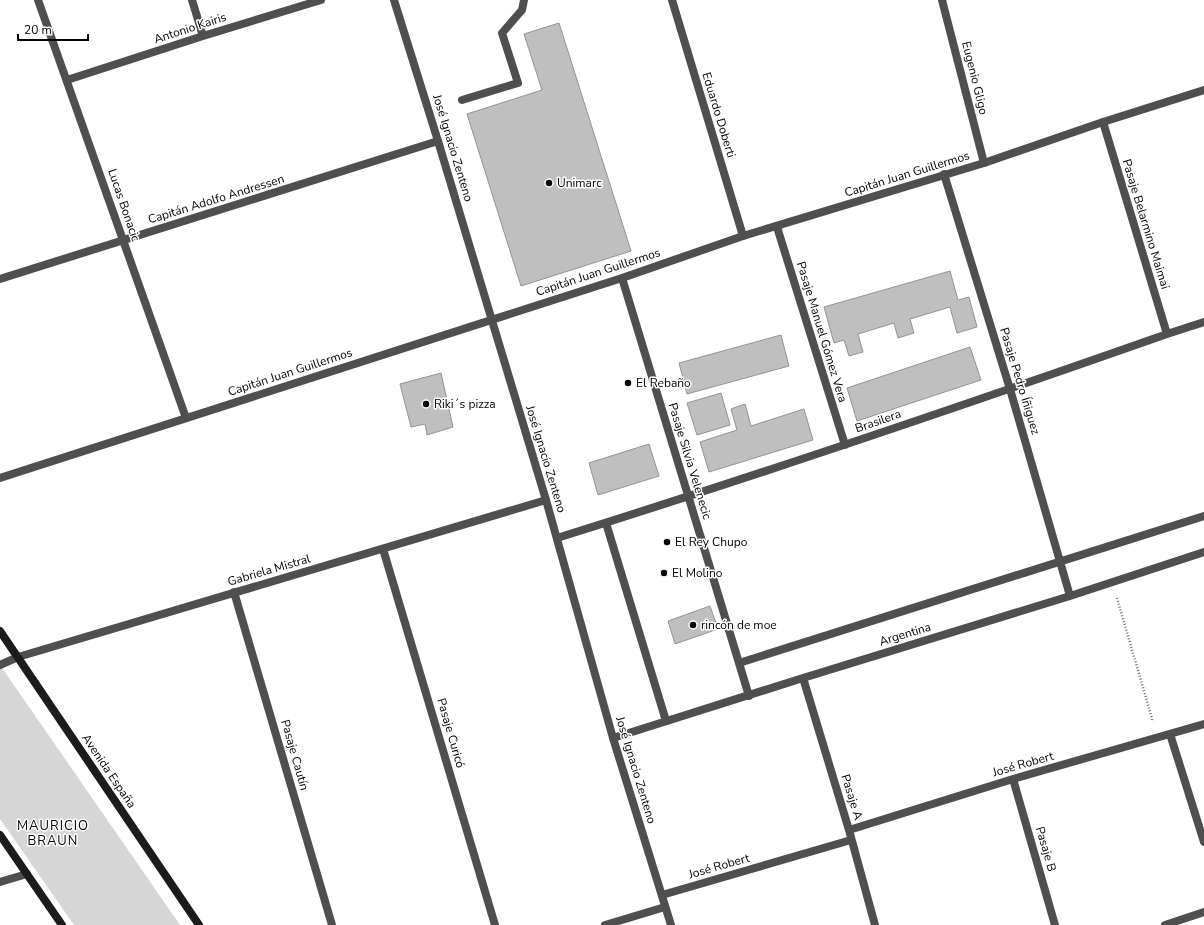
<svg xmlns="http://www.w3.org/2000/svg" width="1204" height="925" font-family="'Nunito Sans',sans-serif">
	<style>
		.green { fill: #d6d6d6 }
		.building { fill: #bfbfbf; stroke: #939393 }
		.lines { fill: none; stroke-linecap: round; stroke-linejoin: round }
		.path { stroke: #717171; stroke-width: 2.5; stroke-dasharray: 1 2; stroke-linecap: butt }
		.service { stroke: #4f4f4f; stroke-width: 8 }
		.minor { stroke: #4f4f4f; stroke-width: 8 }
		.tertiary { stroke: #4f4f4f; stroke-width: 8 }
		.secondary { stroke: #1c1c1c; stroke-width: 8 }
		.poi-dot { fill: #000; stroke: #fff; stroke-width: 1.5 }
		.labels { text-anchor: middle; stroke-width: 3; stroke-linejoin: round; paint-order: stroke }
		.street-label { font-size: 12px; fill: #000; stroke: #fff }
		.poi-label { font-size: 12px; fill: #000; stroke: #fff; text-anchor: start }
		.neighbourhood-label { font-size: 13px; letter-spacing: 1px; fill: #000; stroke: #fff }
	</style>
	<rect width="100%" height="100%" fill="#fff"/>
	<path class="green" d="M0 665 180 925H74L0 819Z"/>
	<path class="building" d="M559 23 631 251 521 286 467 114 542 90 524 34Z
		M950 271 958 300 969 297 977 327 957 333 950 307 910 319 914 333 898 338 894 323 858 334 863 352 849 356 844 340 834 343 824 307Z
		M781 335 789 366 687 394 679 363Z
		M970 347 981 380 857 421 847 388Z
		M441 373 453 427 427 435 425 424 411 427 400 384Z
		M721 393 730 425 697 435 687 403Z
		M745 404 751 426 804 409 813 440 709 472 700 442 737 430 731 409Z
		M649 444 659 476 598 495 589 463Z
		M710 606 718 629 675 644 668 621Z"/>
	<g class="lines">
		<path class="path" d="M1117 598 1153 722"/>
		<path class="service" d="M462 100 518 83 502 33 522 10 524 0
			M606 523 666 721"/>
		<path class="minor" d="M38 0 186 418
			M192 0 203 36
			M672 0 743 236
			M942 0 984 163
			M67 80 203 36 321 0
			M1103 122 1167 334
			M944 174 1010 389 1070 596
			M777 227 845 445
			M622 278 749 696
			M0 279 438 141
			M557 538C762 474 965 405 1167 334L1204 322
			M383 549 495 925
			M234 592 332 925
			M739 663 1204 516
			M0 665 18 657 546 500
			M803 678 849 830 875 925
			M1170 734 1204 842
			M613 738 803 678 1070 596 1204 552
			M1013 779 1055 925
			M849 830 1013 779 1204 724
			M0 882 27 874
			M662 895 851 840
			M605 925 665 907"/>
		<path class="tertiary" d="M394 0 438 141 546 500 613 738 671 925
			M0 478 622 278 743 236 984 163 1103 122 1204 90
			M1165 925 1204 912"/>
		<path class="secondary" d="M0 631 199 925
			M0 835 62 925"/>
	</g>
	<g class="poi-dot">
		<circle cx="549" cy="183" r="4"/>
		<circle cx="628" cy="383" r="4"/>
		<circle cx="426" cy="404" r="4"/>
		<circle cx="667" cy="542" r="4"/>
		<circle cx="664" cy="573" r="4"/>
		<circle cx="693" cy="625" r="4"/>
	</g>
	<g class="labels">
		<g class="street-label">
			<text transform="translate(190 28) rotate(-18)" y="4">Antonio Kairis</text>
			<text transform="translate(975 78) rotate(76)" y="4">Eugenio Gligo</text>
			<text transform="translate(719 115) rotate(73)" y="4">Eduardo Doberti</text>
			<text transform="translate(453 148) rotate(73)" y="4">José Ignacio Zenteno</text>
			<text transform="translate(907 174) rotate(-17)" y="4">Capitán Juan Guillermos</text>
			<text transform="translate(216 199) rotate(-17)" y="4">Capitán Adolfo Andressen</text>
			<text transform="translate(124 205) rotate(71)" y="4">Lucas Bonacic</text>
			<text transform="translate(1146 224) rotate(73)" y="4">Pasaje Belarmino Maimai</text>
			<text transform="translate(598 272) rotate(-18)" y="4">Capitán Juan Guillermos</text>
			<text transform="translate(822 332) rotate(73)" y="4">Pasaje Manuel Gómez Vera</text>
			<text transform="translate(290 372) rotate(-18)" y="4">Capitán Juan Guillermos</text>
			<text transform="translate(1020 381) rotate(73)" y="4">Pasaje Pedro Íñiguez</text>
			<text transform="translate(878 421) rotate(-19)" y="4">Brasilera</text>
			<text transform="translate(546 459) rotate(73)" y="4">José Ignacio Zenteno</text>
			<text transform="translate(690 461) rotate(73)" y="4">Pasaje Silvia Velenecic</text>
			<text transform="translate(269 570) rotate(-16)" y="4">Gabriela Mistral</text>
			<text transform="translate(905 634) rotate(-17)" y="4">Argentina</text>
			<text transform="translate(451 733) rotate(74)" y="4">Pasaje Curicó</text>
			<text transform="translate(295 755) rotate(74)" y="4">Pasaje Cautín</text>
			<text transform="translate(1023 764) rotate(-16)" y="4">José Robert</text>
			<text transform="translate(636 770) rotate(73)" y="4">José Ignacio Zenteno</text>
			<text transform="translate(109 771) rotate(56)" y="4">Avenida España</text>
			<text transform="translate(852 797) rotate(73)" y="4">Pasaje A</text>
			<text transform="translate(1046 849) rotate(74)" y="4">Pasaje B</text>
			<text transform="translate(719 866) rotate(-16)" y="4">José Robert</text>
		</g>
		<g class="poi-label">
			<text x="557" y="187">Unimarc</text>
			<text x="636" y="387">El Rebaño</text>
			<text x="434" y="408">Riki´s pizza</text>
			<text x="675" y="546">El Rey Chupo</text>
			<text x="672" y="577">El Molino</text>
			<text x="701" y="629">rincón de moe</text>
		</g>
		<g class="neighbourhood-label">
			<text x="53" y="830">MAURICIO<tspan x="53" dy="15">BRAUN</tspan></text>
		</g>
	</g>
	<path d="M18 34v6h70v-6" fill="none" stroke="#000000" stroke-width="2"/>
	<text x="24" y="34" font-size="12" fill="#000000" stroke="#ffffff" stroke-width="3" paint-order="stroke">20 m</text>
</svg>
